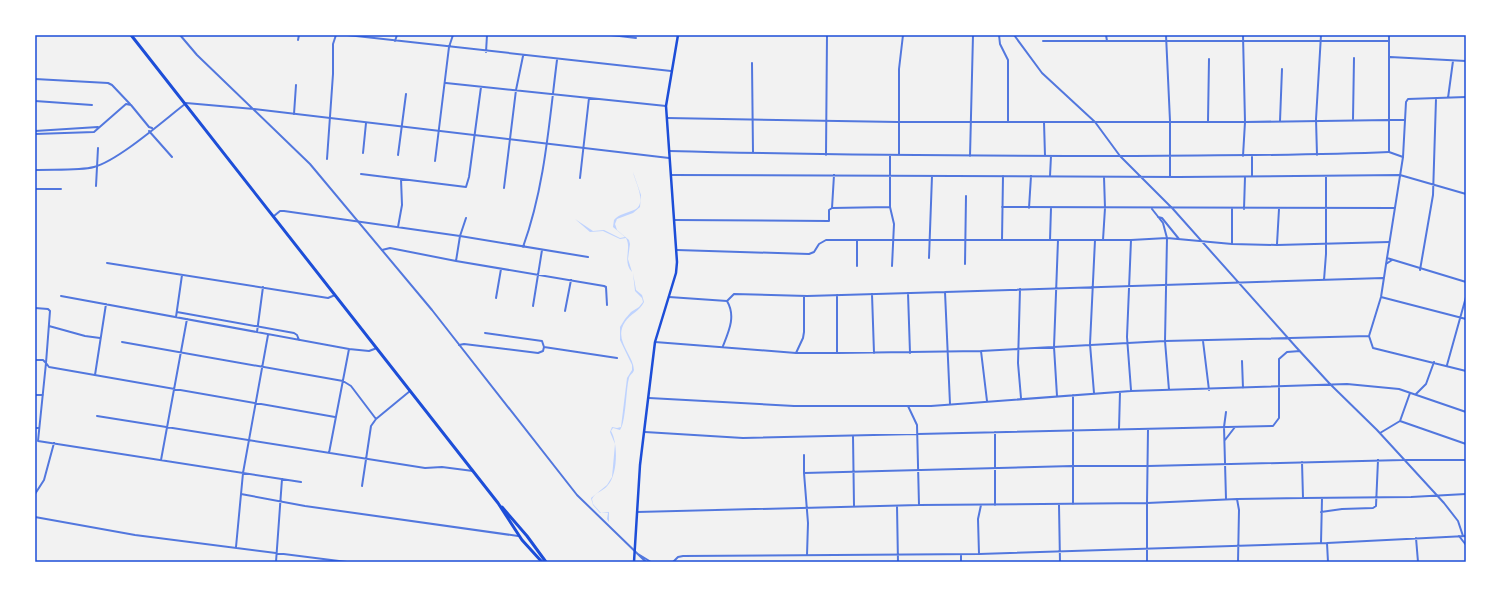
<svg xmlns="http://www.w3.org/2000/svg" width="1501" height="597" font-family="'Titillium Web',sans-serif">
	<style>
		.water { fill: #bfd3fe }
		.lines { fill: none; stroke-linecap: round; stroke-linejoin: round }
		.minor { stroke: #5277de; stroke-width: 2 }
		.tertiary { stroke: #5277de; stroke-width: 2 }
		.secondary { stroke: #1d4ed8; stroke-width: 2.5 }
		.primary { stroke: #1d4ed8; stroke-width: 3 }
		.neatline { fill: none; stroke: #1d4ed8; stroke-width: 1.5 }
	</style>
	<rect width="100%" height="100%" fill="#f2f2f2"/>
	<path class="water" d="M633 172 641 195 640 207 633 213 617 219 615 224 617 230 629 240 630 244 628 259 632 272C622 261 632 249 626 238L620 239 603 231 590 232 575 219 593 231 604 230 620 238 625 237 613 227 614 220C619 214 627 213 634 210 648 204 635 182 633 172Z
		M633 273 636 290 642 295 644 302C640 311 630 314 625 322 613 340 633 354 634 370 633 374 630 374 629 378 626 388 626 423 620 430L613 428 611 431C618 443 618 474 608 485 604 491 595 492 592 499L593 504 601 513 609 512V522L607 519 608 513H600L593 505 591 498 607 485 612 477 615 444 610 432 612 427 617 428 621 427 627 378 632 370V365L620 340V327L625 319 631 312 639 307 643 302 642 298 635 291Z"/>
	<g class="lines">
		<path class="minor" d="M347 35 671 71
			M611 35 636 38
			M999 35 1000 44 1008 60V122
			M1014 35 1042 73 1095 122 1120 156 1173 209 1296 347 1330 384 1377 430 1444 503 1458 521 1463 536
			M1106 35 1107 41
			M1166 35 1170 121V177
			M1389 35V120H1405
			M298 40 299 35
			M395 41 397 35
			M1043 41H1389
			M486 52 487 35
			M1390 57 1466 61
			M752 63 753 153
			M35 79 108 83 112 85 130 104
			M446 83 666 106
			M1448 98 1453 61
			M35 101 92 105
			M294 114 296 85
			M1353 119 1354 58
			M1208 121 1209 59
			M1280 121 1282 69
			M1044 122 1045 156
			M35 131 98 127
			M149 131 172 157
			M35 134 94 132 126 104 131 105 149 127 152 128
			M669 151C820 155 970 156 1121 156 1210 155 1300 156 1389 152
			M363 153 366 123
			M398 155 406 94
			M826 155 827 35
			M899 155V69L903 35
			M1317 155 1316 119 1321 35
			M970 156 973 35
			M1243 156 1245 122 1243 35
			M1252 156V176
			M1403 157 1406 102 1408 99 1466 97
			M327 159 333 74V44L336 35
			M435 161 449 47 453 35
			M35 170C51 169 79 171 94 167 119 160 163 121 185 104
			M361 174 466 187 469 177 481 87
			M671 175 1179 177 1400 175 1466 194
			M1050 176 1051 156
			M580 178 589 98
			M96 186 98 148
			M504 188 516 90 523 56
			M35 189H61
			M890 207 894 224 892 266
			M1002 207 1394 208
			M832 208 834 175
			M1029 208 1031 176
			M1152 209 1163 223 1167 238 1165 341 1169 390
			M1232 209V244
			M1244 209 1245 177
			M274 216 280 211H284L460 236 588 257
			M1158 217 1162 218 1179 239
			M674 220 829 221V210L832 208 890 207V156
			M398 227 402 205 401 179
			M1002 240 1003 176
			M1050 240 1051 208
			M1103 240 1105 208 1104 177
			M857 241V266
			M1277 244 1279 209
			M523 247C545 186 549 123 557 60
			M382 250 390 248 456 261 604 286 606 287 607 305
			M677 250 809 254 814 252 819 244 826 240H1131L1167 238 1232 244 1277 245 1389 242
			M929 258 932 176
			M1387 258 1381 297 1369 336 1373 348 1466 371
			M456 261 460 236 466 218
			M107 263 328 298 335 295
			M965 264 966 196
			M1386 264 1392 260
			M1420 270 1433 195 1436 99
			M1324 280 1326 254V177
			M1020 289 1018 363 1021 398
			M908 293 910 353
			M872 294 874 353
			M837 295V353
			M61 296 349 349 369 351 377 348
			M669 297 727 301C736 316 729 331 723 346
			M1381 297 1466 319
			M496 298 501 269
			M727 301 734 294 807 296 945 292
			M533 306 542 250
			M35 308 48 309 50 311 46 363 49 367 335 417
			M565 311 571 280
			M177 312 294 333 297 335 299 340
			M176 317 182 275
			M49 326 85 336 100 338
			M257 332 263 287
			M1203 341 1209 390
			M122 342 343 381 351 386 376 419
			M655 342 796 353H837L981 351 1165 341 1369 336
			M459 345 464 344 538 353 543 351 544 347 542 341 485 333
			M544 347 617 358
			M981 351 987 401
			M796 353 803 338 804 332V296
			M35 360H43L46 363 38 441 301 482
			M1242 361 1243 388
			M1447 365 1466 297
			M95 375 106 304
			M1131 390 1127 337 1131 240
			M1094 393 1090 344 1095 240
			M1416 394 1426 384 1434 362
			M35 395H43
			M1073 395V504
			M1057 396 1054 347 1058 240
			M649 398 794 406H931L1131 391 1347 384 1399 389 1466 412
			M950 404 945 292 1383 278
			M908 406 917 425 919 505
			M97 416 425 468 442 467 473 471
			M1400 421 1466 444
			M35 428H39
			M1119 429 1120 392
			M1148 429 1147 503 1237 499 1239 510 1238 562
			M645 432 743 438 1273 426 1279 418V359L1287 352 1300 351
			M1380 433 1400 421 1410 393
			M853 436 854 506
			M1225 440 1235 427
			M329 453 349 349
			M804 455V473
			M161 460 187 319
			M362 486 371 426 376 419 410 391
			M35 494 44 480 54 443
			M241 494 305 506 518 536
			M1303 498 1411 497 1466 494
			M1226 499 1224 427 1226 412
			M1237 499 1303 498 1302 462
			M995 505V432
			M1059 505 1060 562
			M897 506 898 562
			M637 512 919 505 1147 503V562
			M1321 512 1342 509 1373 508 1376 506 1378 460
			M35 517 135 535 347 562
			M1459 536 1466 545
			M1416 538 1418 562
			M1321 543 1322 498
			M1327 543 1328 562
			M236 547 243 473 268 335
			M979 554 978 519 981 505
			M807 555 808 523 804 473 1072 466H1148L1403 460H1466
			M276 562 282 479
			M673 562 678 557 683 556 979 554 1327 543 1466 536
			M961 562V555"/>
		<path class="tertiary" d="M180 35 197 55 310 164 432 310 577 495 646 562
			M186 103 254 109 669 158
			M667 118 898 122H1245L1389 120V152L1403 157 1387 258 1466 282
			M638 554 651 562"/>
		<path class="secondary" d="M634 562 640 465 655 342 676 273 677 262 666 106 678 35"/>
		<path class="primary" d="M131 35 498 503 522 540 542 562
			M502 507 527 536 546 562"/>
	</g>
	<rect width="1501" height="597" fill="none" stroke="#ffffff" stroke-width="72"/>
	<rect x="36" y="36" width="1429" height="525" class="neatline"/>
</svg>
